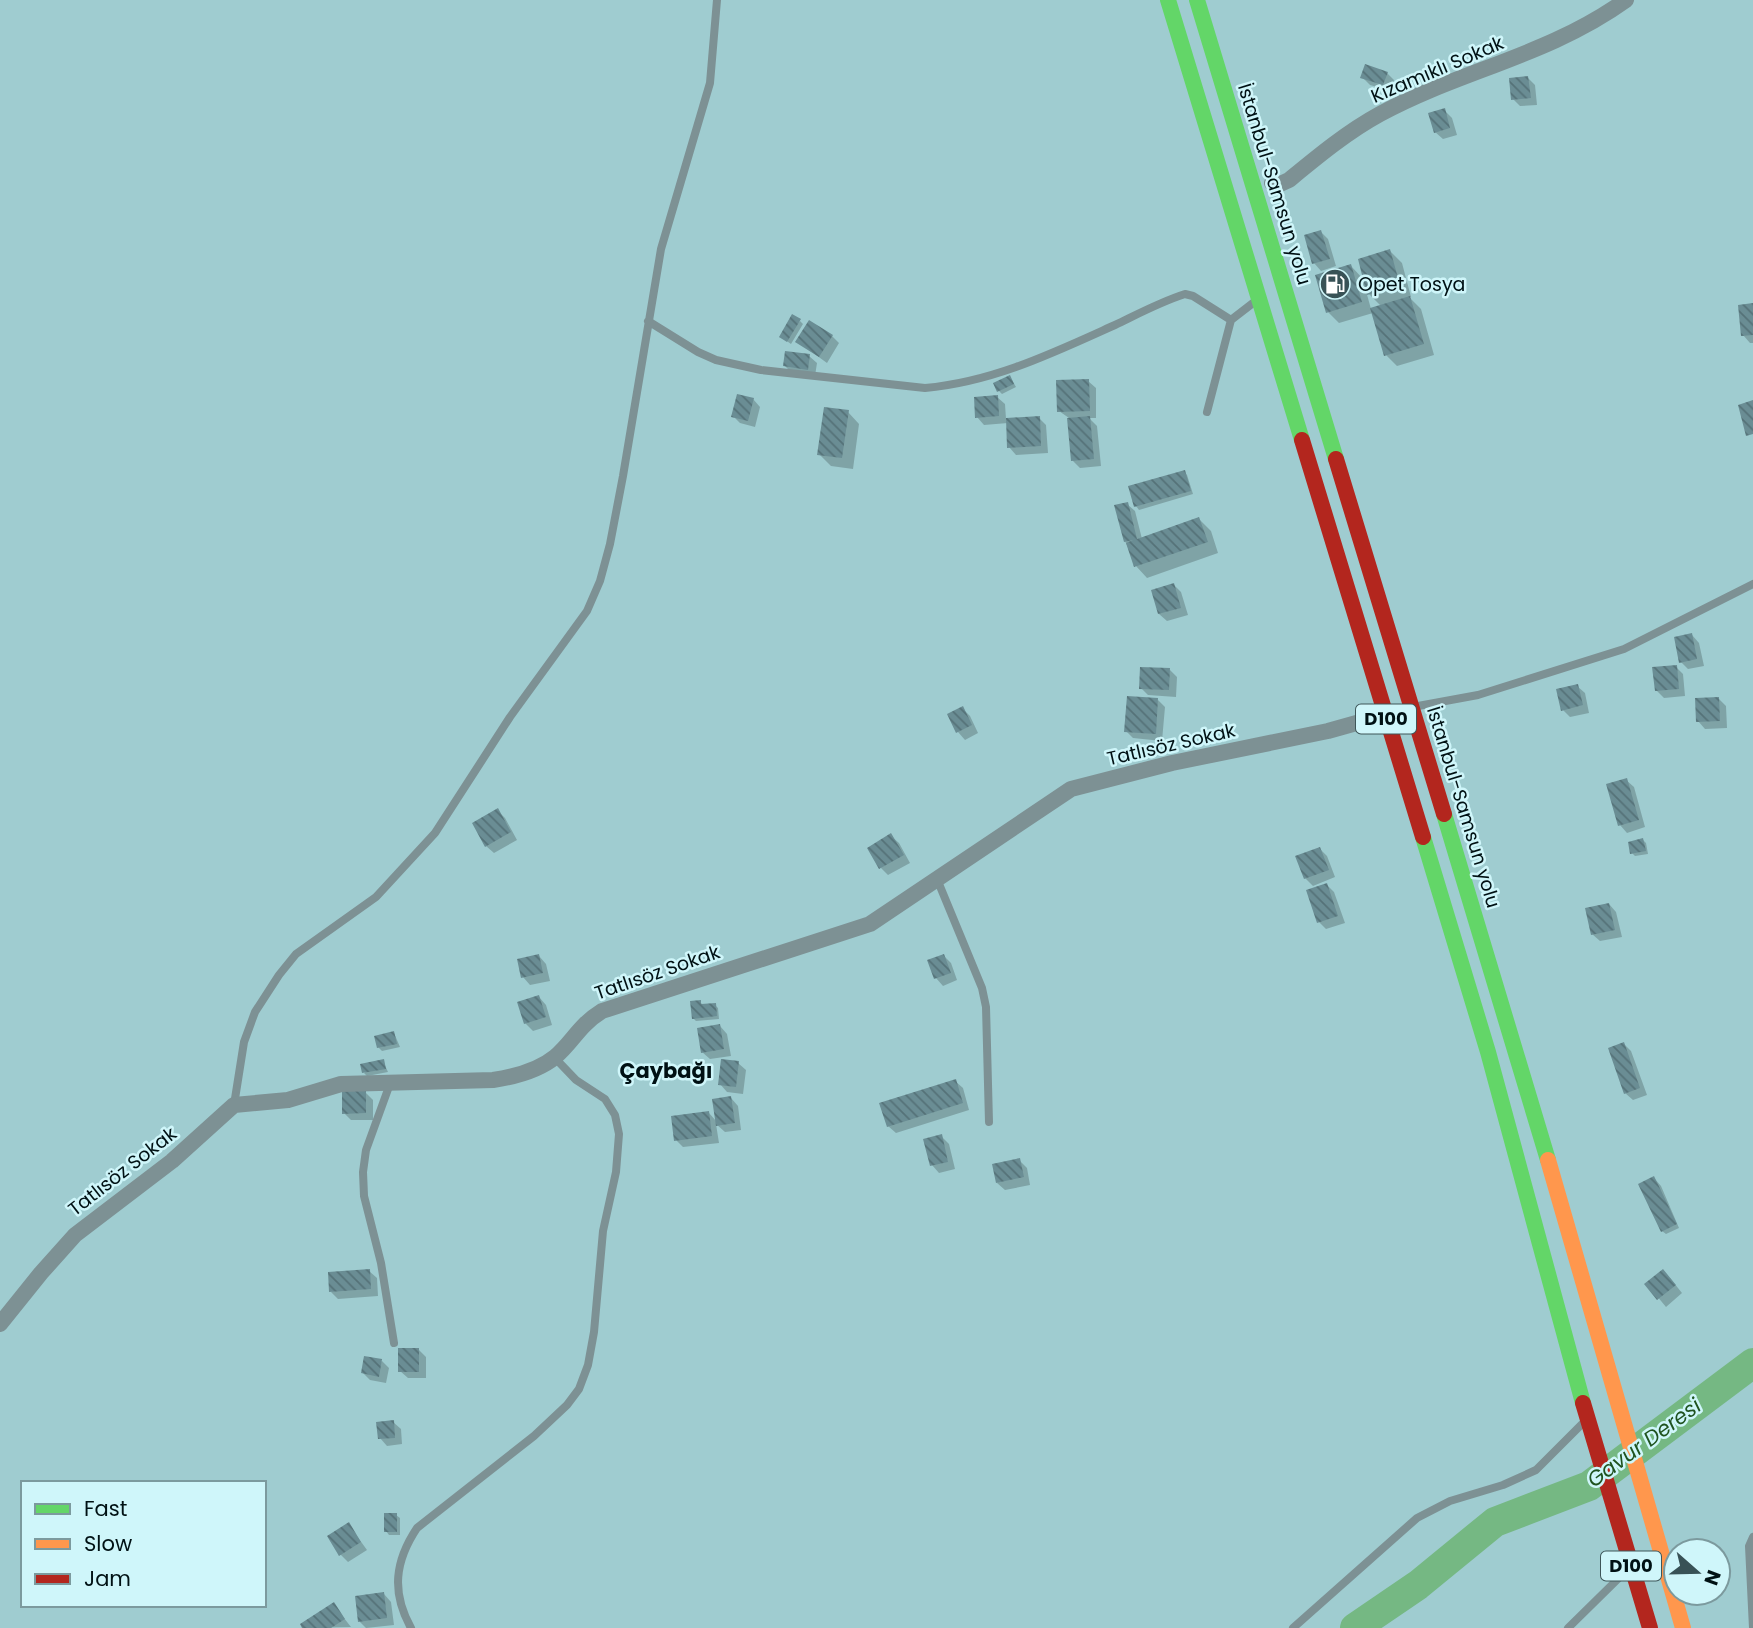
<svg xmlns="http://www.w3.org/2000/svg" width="1753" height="1628" font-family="Poppins,sans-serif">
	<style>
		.shadow { fill: #0003; fill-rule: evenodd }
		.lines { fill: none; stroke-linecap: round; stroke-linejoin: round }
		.river { stroke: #75b883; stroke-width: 30 }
		.building { fill: url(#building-back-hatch) }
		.lane { stroke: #7d9194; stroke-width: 8 }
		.street { stroke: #7d9194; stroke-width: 16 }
		.fast { stroke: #63d668; stroke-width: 16 }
		.slow { stroke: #ff974d; stroke-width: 16 }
		.jam { stroke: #b3261e; stroke-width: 16 }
		.labels { text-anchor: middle; stroke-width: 5; stroke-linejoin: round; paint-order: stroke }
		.shield { fill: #cff6fa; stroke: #3e5659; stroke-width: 2 }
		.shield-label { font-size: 18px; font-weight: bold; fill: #001114 }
		.street-label { font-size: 19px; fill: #001114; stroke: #cff6fa }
		.poi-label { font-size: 19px; fill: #001114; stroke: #cff6fa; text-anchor: start }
		.neighbourhood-label { font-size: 21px; font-weight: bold; fill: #001114; stroke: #cff6fa }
		.water-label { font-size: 21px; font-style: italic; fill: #1f531f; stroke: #cff6fa }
	</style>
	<defs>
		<pattern id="building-back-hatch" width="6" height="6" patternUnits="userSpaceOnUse" patternTransform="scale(1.75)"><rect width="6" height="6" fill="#6a8d94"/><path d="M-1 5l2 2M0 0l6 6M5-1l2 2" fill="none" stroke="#557278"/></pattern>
	</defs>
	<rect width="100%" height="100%" fill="#9fccd0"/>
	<path class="shadow" d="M1387 73 1394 80 1391 91 1370 85 1362 77Z
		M1528 78 1535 85 1537 105 1520 106 1513 99Z
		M1444 110 1452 118 1457 135 1443 139 1435 132Z
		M1321 232 1328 239 1336 266 1321 271 1314 263Z
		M1390 251 1402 263 1411 297H1409L1421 309 1434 355 1397 366 1386 355 1373 313 1339 323 1328 312 1351 266 1365 281ZM1366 291 1381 306 1371 309Z
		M1753 305V343H1750L1743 335Z
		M800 321 803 324 791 344 781 337Z
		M832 336 839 343 827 363 798 342Z
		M809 356 817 363 815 376 792 373 785 366Z
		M1012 380 1016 387 1002 394 999 391Z
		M1088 381 1096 388V418H1089L1097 426 1101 466 1080 468 1073 461 1069 418 1059 411Z
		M997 397 1005 404 1006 419 1039 418 1046 425 1048 453 1016 455 1009 447 1008 423 984 425 977 417Z
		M753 399 760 407 755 427 740 423 733 416Z
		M848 412 859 424 853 469 831 466 819 454Z
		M1184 472 1187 475 1193 494 1139 510 1136 506Z
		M1127 504 1135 511 1142 539 1199 519 1211 531 1218 553 1147 578 1136 566 1125 541Z
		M1174 585 1181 592 1188 615 1167 621 1159 614Z
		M1692 635 1699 643 1704 666 1688 669 1681 662Z
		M1676 667 1683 674 1685 696 1664 698 1656 690Z
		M1170 670 1177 677 1176 697 1148 695 1141 688Z
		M1577 686 1585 693 1589 713 1570 717 1563 710Z
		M1719 699 1726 706 1727 728 1705 729 1698 721Z
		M1158 700 1165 707 1162 741 1133 738 1126 731Z
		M962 708 970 716 978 733 965 740 958 732Z
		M1626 780 1634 787 1645 827 1627 833 1620 825Z
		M497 810 505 818 517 840 494 853 486 846Z
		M891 836 899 843 910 863 888 875 881 868Z
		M1643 840 1646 843 1648 854 1635 856 1632 853Z
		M1320 849 1327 856 1335 877 1313 886 1305 878Z
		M1327 885 1334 892 1345 923 1326 929 1319 922Z
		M1609 904 1616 912 1622 937 1600 941 1592 934Z
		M539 956 546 964 550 981 530 985 523 977Z
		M944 956 951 963 957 980 943 986 936 978Z
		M539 997 546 1005 552 1025 533 1031 525 1023Z
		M700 1002 704 1006 715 1005 718 1008 719 1019 696 1021 693 1018Z
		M720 1026 727 1034 731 1056 710 1059 702 1052Z
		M394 1033 400 1047 382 1051 378 1047Z
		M1624 1044 1631 1051 1647 1095 1633 1100 1625 1093Z
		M383 1061 388 1072 367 1076 364 1073Z
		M738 1063 746 1070 743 1094 727 1092 720 1084Z
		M955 1081 963 1088 969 1110 896 1133 888 1126Z
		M365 1092 373 1100V1120H351L344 1113Z
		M731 1098 738 1106 741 1130 725 1132 716 1124 719 1143 683 1147 676 1140 709 1113 717 1122Z
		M941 1136 949 1144 955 1169 939 1173 932 1165Z
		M1019 1160 1027 1168 1030 1185 1005 1190 997 1183Z
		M1654 1178 1661 1186 1679 1228 1666 1234 1662 1231Z
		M369 1271 377 1278 378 1296 338 1299 331 1292Z
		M1670 1278 1682 1293 1666 1307 1647 1284Z
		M419 1350 426 1357V1378H408L400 1371Z
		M382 1361 389 1368 386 1383 370 1380 363 1373Z
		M393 1422 401 1429 402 1444 387 1446 380 1438Z
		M396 1515 400 1518V1535H389L386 1531Z
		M349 1525 367 1550 348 1562 340 1554Z
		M384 1594 391 1602 394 1625 366 1628 359 1621Z
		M333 1604 351 1627 304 1628Z"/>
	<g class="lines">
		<path class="river" d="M1355 1628 1418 1585 1495 1522 1589 1486 1753 1363"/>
	</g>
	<path class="building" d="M1365 64 1388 72 1383 85 1360 78Z
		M1528 76 1531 98 1511 100 1509 78Z
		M1445 108 1450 128 1434 133 1428 113Z
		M1321 230 1330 259 1312 264 1304 235Z
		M1390 249 1400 285 1367 295 1358 259Z
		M1351 264 1362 302 1326 313 1315 275Z
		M1410 296 1424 344 1384 356 1370 308Z
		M1753 303V335L1741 336 1738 305Z
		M792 314 801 319 787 342 779 337Z
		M809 320 833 335 819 357 795 342Z
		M785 351 810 354 808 370 783 366Z
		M1010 375 1014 384 997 392 993 383Z
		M1089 379 1090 411 1057 412 1056 380Z
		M737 394 754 398 748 421 731 417Z
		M998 395 999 416 975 418 974 397Z
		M1753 400V434L1746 436 1738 405Z
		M824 407 849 410 842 458 817 455Z
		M1040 416 1041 446 1007 448 1006 418Z
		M1090 416 1094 459 1071 461 1067 418Z
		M1185 470 1191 491 1134 507 1128 486Z
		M1128 502 1137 539 1199 517 1208 542 1134 567 1126 543 1133 540 1124 542 1114 505Z
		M1174 583 1181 608 1158 614 1151 590Z
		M1692 633 1697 659 1679 663 1674 637Z
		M1677 665 1679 689 1655 691 1652 667Z
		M1140 667 1170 668 1169 690 1139 689Z
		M1578 684 1583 705 1561 711 1556 689Z
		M1127 696 1158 698 1156 734 1124 732Z
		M1719 697 1720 721 1696 722 1695 698Z
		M963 706 972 725 956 733 947 714Z
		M1627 778 1639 820 1618 826 1606 784Z
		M498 808 511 832 485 847 472 823Z
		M891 833 904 855 879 869 867 848Z
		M1643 838 1646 851 1630 854 1628 842Z
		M1320 847 1329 870 1304 879 1295 856Z
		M1327 883 1338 916 1317 923 1306 890Z
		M1609 903 1615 930 1591 935 1585 908Z
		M539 954 543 973 521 978 517 959Z
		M944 954 951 973 934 979 927 960Z
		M539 995 546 1017 524 1024 517 1002Z
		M701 1000V1004L716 1003 717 1016 692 1019 690 1001Z
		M720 1024 724 1049 701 1053 697 1028Z
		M394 1031 397 1044 377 1048 374 1036Z
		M1624 1042 1640 1088 1624 1094 1608 1048Z
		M384 1059 386 1069 362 1073 360 1064Z
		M721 1059 739 1061 736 1087 718 1085Z
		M956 1079 963 1103 887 1127 879 1103Z
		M366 1090V1113L342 1114V1091Z
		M731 1096 735 1123 716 1126 712 1099Z
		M709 1111 712 1136 674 1141 671 1116Z
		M942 1134 948 1162 930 1166 923 1139Z
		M1020 1158 1024 1177 996 1183 992 1164Z
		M1654 1176 1677 1224 1661 1232 1638 1184Z
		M370 1269 371 1289 329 1292 328 1272Z
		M1663 1269 1676 1285 1657 1300 1644 1284Z
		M398 1348H419V1372H398Z
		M364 1356 382 1359 379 1377 361 1373Z
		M394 1420 395 1438 378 1439 376 1422Z
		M384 1513H397V1532H384Z
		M349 1522 361 1542 339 1556 327 1536Z
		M384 1592 387 1618 358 1622 355 1596Z
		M334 1602 345 1619 331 1628H302L300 1624Z"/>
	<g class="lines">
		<path class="lane" d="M648 321 698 352 716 360 761 370 925 388C993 382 1053 353 1115 325 1138 314 1160 302 1185 294L1193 296 1231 320
			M1207 412 1231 320 1253 303
			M1418 706 1478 695 1624 649 1753 584
			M937 879 982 988 986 1007 989 1122
			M391 1081 366 1150 363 1172 364 1196 381 1263 394 1343
			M234 1105 244 1042 255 1012 279 975 296 954 376 897 435 833 510 717 587 611 600 581 610 544 623 476 661 249 710 83 717 0
			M411 1628C391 1592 395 1561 417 1528L534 1436 567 1405 579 1389 588 1365 594 1332 603 1231 616 1172 619 1134 615 1115 605 1099 576 1080 554 1057
			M1293 1628 1417 1518 1450 1501 1503 1485 1536 1470 1582 1424
			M1568 1628 1626 1571
			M1753 1628 1749 1546 1753 1537"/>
		<path class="street" d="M1272 183 1278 185 1289 180C1317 157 1347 132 1380 114 1461 70 1548 56 1626 0
			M0 1324 41 1273 75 1235 172 1161 234 1105 288 1100 341 1084 493 1080C513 1077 538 1071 555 1057 573 1042 578 1026 602 1011L870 924 1071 789 1172 763 1328 731 1385 715"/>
		<path class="fast" d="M1168 0 1302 440
			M1197 0 1336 459
			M1444 814 1548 1160
			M1423 837 1488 1052 1583 1403"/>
		<path class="slow" d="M1548 1160 1683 1628"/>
		<path class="jam" d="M1302 440 1423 837
			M1336 459 1444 814
			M1583 1403 1650 1628"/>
	</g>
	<defs>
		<g id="fuel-disc" transform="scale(1.575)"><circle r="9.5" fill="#385256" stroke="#cff6fa"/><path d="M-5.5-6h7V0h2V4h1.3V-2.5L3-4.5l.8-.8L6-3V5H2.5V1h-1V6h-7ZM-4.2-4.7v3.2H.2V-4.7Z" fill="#fff"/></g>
	</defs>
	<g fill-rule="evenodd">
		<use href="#fuel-disc" x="1335" y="284"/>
	</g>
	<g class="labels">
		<g class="shield">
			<rect x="1356" y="704.5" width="60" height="29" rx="5"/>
			<rect x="1601" y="1551.5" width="60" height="29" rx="5"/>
		</g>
		<g class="shield-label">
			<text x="1386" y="725">D100</text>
			<text x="1631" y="1572">D100</text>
		</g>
		<g class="street-label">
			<text transform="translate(1437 69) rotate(-23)" y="7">Kızamıklı Sokak</text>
			<text transform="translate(1275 184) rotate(73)" y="7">İstanbul-Samsun yolu</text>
			<text transform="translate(1171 744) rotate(-13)" y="7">Tatlısöz Sokak</text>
			<text transform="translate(1464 807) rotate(73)" y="7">İstanbul-Samsun yolu</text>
			<text transform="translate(657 972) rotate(-19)" y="7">Tatlısöz Sokak</text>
			<text transform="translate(122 1171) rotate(-38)" y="7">Tatlısöz Sokak</text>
		</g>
		<g class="poi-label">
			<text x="1358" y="291">Opet Tosya</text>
		</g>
		<g class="neighbourhood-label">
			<text x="666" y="1078">Çaybağı</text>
		</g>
		<g class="water-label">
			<text transform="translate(1644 1443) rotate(-36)" y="7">Gavur Deresi</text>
		</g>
	</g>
	<rect x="21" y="1481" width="245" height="126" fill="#cff6fa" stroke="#7c9a9e" stroke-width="2"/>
	<rect x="35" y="1504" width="35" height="10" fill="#63d668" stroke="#7c9a9e" stroke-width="2"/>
	<text x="84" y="1516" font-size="21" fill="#001114">Fast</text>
	<rect x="35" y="1539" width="35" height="10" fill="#ff974d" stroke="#7c9a9e" stroke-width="2"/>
	<text x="84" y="1551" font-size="21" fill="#001114">Slow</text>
	<rect x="35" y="1574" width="35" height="10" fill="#b3261e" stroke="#7c9a9e" stroke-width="2"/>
	<text x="84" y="1586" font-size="21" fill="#001114">Jam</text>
	<g transform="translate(1697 1572) rotate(110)"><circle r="33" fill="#cff6fa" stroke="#7c9a9e" stroke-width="2"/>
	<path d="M0-5L12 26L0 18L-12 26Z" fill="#385256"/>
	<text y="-10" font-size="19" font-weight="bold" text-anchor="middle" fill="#001114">N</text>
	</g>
</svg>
